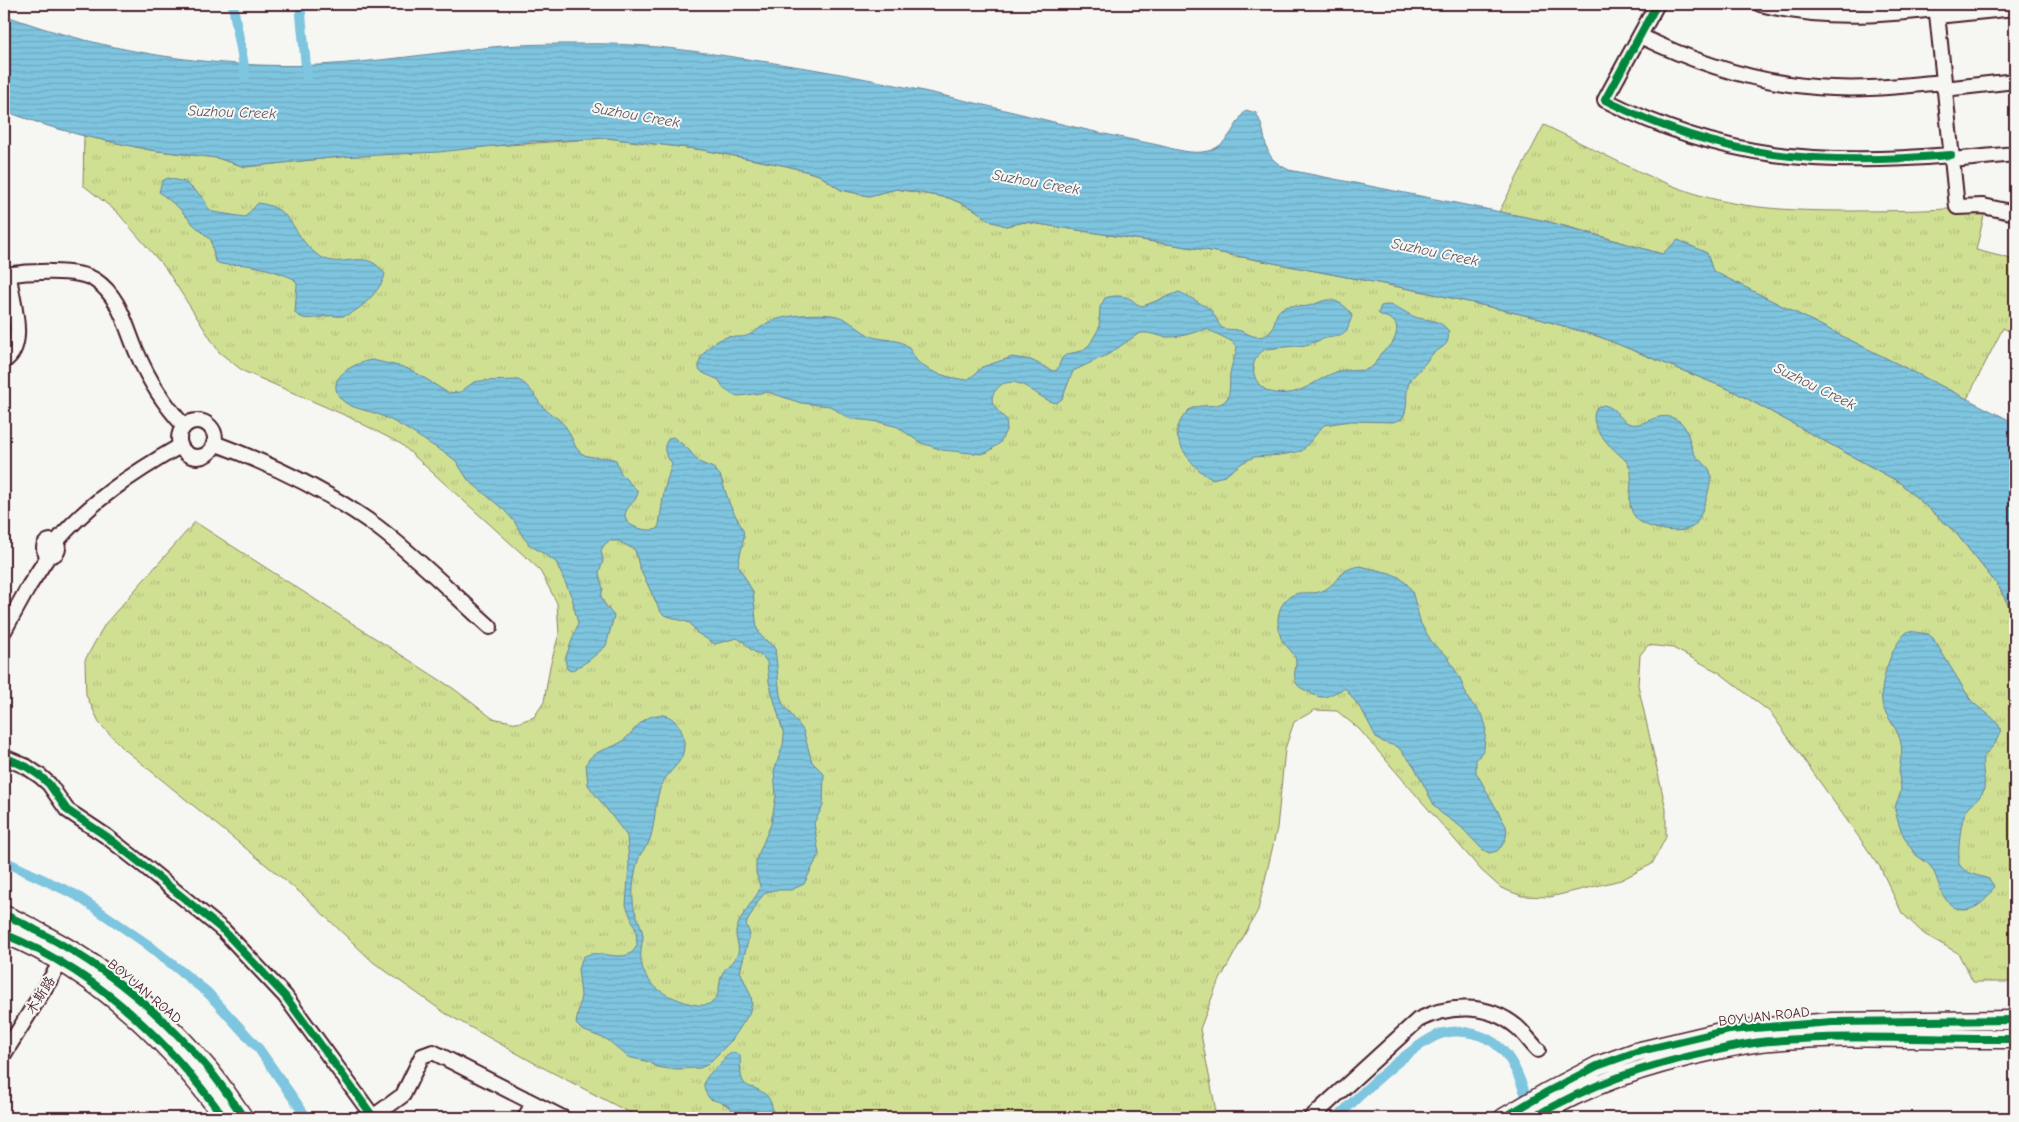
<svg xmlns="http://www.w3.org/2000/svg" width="2019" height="1122" font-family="'Comic Neue','LXGW WenKai TC',sans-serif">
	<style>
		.grass { fill: url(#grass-tufts); stroke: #8d805f }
		.water { fill: url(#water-rules); stroke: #698397 }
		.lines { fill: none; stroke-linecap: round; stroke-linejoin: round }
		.canal { stroke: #7ec5df; stroke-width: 10 }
		.minor-casing { stroke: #4a1f2b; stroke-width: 18 }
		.major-casing { stroke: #4a1f2b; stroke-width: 21 }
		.minor { stroke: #f6f6f2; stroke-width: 14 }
		.major { stroke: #f6f6f2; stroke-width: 18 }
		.cycleway-casing { stroke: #f6f6f2; stroke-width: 11 }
		.cycleway { stroke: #00873e; stroke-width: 8 }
		.labels { text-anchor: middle; stroke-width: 4; stroke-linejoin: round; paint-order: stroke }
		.street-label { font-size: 14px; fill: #4a1f2b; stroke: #f6f6f2 }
		.water-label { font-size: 15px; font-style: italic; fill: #5a5161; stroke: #f6f6f2 }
	</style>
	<defs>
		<pattern id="grass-tufts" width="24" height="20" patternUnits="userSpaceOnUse" patternTransform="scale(1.25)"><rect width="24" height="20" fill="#d0e093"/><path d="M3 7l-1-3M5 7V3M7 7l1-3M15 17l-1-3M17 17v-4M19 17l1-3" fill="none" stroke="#b4c07f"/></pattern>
		<pattern id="water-rules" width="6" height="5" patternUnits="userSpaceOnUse" patternTransform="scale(1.25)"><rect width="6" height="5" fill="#7ec5df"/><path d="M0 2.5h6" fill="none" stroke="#6ea9c0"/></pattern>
	</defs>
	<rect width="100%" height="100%" fill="#f6f6f2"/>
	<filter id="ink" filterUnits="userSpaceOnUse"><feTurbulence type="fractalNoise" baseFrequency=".02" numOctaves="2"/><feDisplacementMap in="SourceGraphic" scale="10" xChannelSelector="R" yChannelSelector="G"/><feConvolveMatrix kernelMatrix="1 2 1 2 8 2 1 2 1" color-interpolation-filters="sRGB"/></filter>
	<g filter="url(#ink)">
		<path class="grass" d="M1544 125C1595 149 1645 178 1699 195 1749 210 1801 211 1853 211 1898 211 1941 210 1986 207L1976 250 2015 260V334L2003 328 1967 399 1712 271 1662 254 1587 232 1546 221 1499 212Z
			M84 136 150 150 217 158 245 167 340 157 607 138 703 150 787 166 819 175 841 190 869 196 896 189 949 198 972 208 992 221 1006 226 1025 222 1200 249 1425 292 1533 317 1600 337 1733 391 1899 482 1955 532 1999 587 2015 618V982H1973L1958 953 1924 934 1902 913 1880 867 1771 713 1720 673 1673 648 1648 645 1640 655 1638 685 1666 809V837L1652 864 1621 880 1550 897 1522 896 1501 888 1481 870 1359 729 1337 711 1315 710 1294 722 1285 749 1277 828 1258 910 1216 987 1200 1029 1215 1106 1213 1118H640L536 1064 445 1013 373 962 303 895 124 749 100 724 86 695 85 660 105 624 195 522 454 689 492 718 517 723 534 717 544 702 550 666 559 634 557 603 539 569 401 444 349 417 243 371 219 352 166 269 117 212 83 185Z"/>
		<path class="water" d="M4 15C105 52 212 69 319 65 377 62 434 53 492 47 522 44 552 44 582 44 646 42 711 54 774 63 873 77 972 102 1070 126 1099 133 1128 139 1158 145 1174 149 1192 155 1208 151 1228 146 1234 125 1246 110L1256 113C1271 139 1257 155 1289 170L1546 221 1662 254 1678 240 1707 253 1713 271 2015 423V618L1999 587 1955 532 1899 482 1733 391 1600 337 1533 317 1425 292 1200 249 1025 222 1006 226 992 222 972 208 949 198 897 189 869 196 841 190 819 175 787 166 703 150 607 138 531 142 439 152 340 157 245 167 217 158 150 150 84 136 48 126 4 111Z
			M168 178 185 182 199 194 205 201 208 208 213 212 245 217 258 203C297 208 292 240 321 257 343 270 366 246 385 274 383 288 358 314 343 316 338 317 333 315 328 316 315 317 306 323 295 313L297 284 294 279C281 273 260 266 245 265 234 263 225 268 215 261L211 240 193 224 179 208 159 192 162 181Z
			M1179 292C1181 292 1209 308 1211 310 1216 316 1217 323 1222 328 1227 330 1232 329 1237 330 1247 332 1253 339 1263 336 1278 333 1271 317 1281 309 1289 303 1299 308 1308 306 1314 305 1320 301 1327 300 1336 299 1349 307 1352 316L1347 330 1340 336 1326 338 1306 345 1266 349C1244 360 1253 390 1275 393 1302 397 1316 378 1339 371 1350 368 1364 374 1373 366 1376 363 1378 357 1381 353 1384 350 1387 349 1390 346 1395 341 1400 327 1394 322 1390 317 1382 317 1378 313L1381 306C1396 302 1402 312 1415 317 1427 321 1438 318 1448 330 1451 349 1439 346 1430 357 1425 364 1418 371 1412 378 1402 391 1411 406 1402 419L1393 422 1351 421 1324 425 1302 451 1281 455 1254 457 1242 463 1225 476 1212 479C1198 473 1179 450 1177 434 1176 427 1183 415 1189 410 1199 402 1216 410 1226 400 1231 394 1229 381 1230 374 1231 364 1236 356 1237 347L1231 341 1207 329C1194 332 1183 337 1170 337 1159 338 1148 330 1138 334L1109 354 1073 371 1062 399 1056 403C1039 400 1024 378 1006 383 1002 383 999 387 996 390 986 402 998 411 1006 419L1007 428 1000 443 988 452 981 454 942 450 919 442 898 427 879 422 848 418 830 406 801 403 768 392 739 396 733 395 724 389 719 380 703 373 699 369C697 355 714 340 727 337 731 336 734 337 739 337 752 337 758 328 769 322 784 315 820 312 837 316 850 319 860 332 873 337 883 340 898 339 906 345 911 349 913 356 917 361 929 373 950 378 967 380L975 374 982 367 1012 357 1031 360 1053 371 1057 370 1062 358 1067 354 1082 351 1090 344 1099 328 1100 307 1105 298C1113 295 1125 295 1132 300 1136 303 1137 305 1143 306Z
			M372 360 403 367 415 372 448 393 460 392 474 382 480 381 518 380C531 385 535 399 544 408 551 415 560 419 565 426 572 434 573 447 581 453 591 460 605 455 616 460L621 474 638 491C638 502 625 506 625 516 626 528 649 532 657 529L659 525 664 491 672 463C664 454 662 447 669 438L673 437 688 449 699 462 713 468 720 475 730 505 743 530 744 537 738 565 753 592 757 629 761 636 775 648 780 695 783 704 803 730 812 762 824 774 823 806 814 823 819 854 804 884 791 890H774L766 892 759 900 746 924 750 934 740 971 751 996 752 1003 749 1014 732 1040 707 1065 700 1068 669 1069 657 1067 649 1062 628 1057 608 1040 582 1030 576 1024 581 995 578 969 583 957C598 946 628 968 637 945L636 931 626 905 629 864 627 836 588 785 586 764C593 749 611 750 623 741 632 733 638 723 648 718 669 707 685 726 684 746 684 764 669 769 662 784 654 801 656 822 650 839 648 846 643 850 640 855 635 868 632 886 633 900 633 913 642 923 643 936 643 941 641 946 641 951 639 973 652 989 672 997 684 1002 710 1013 717 996 720 989 719 981 722 974 726 966 735 961 738 953 740 946 735 938 736 931 739 917 752 903 759 891L760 886 756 873V860L771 824 776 796 774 771 783 745 784 735 769 682 767 662 763 657 750 649 744 642 737 638 715 644 697 633 690 623 664 615 660 611 639 566 635 550 618 541H609L605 544 601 550 603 561 599 573 603 589 601 596 605 605 614 616 606 646 588 661 571 671 567 669 565 659 578 624 572 598 556 562 530 545 523 537 514 521 504 510 468 480 456 461 447 454C425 442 404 425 380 415 368 410 350 409 341 399 323 378 356 362 372 360Z
			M1604 405C1618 408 1619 421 1631 424 1646 427 1659 408 1679 421 1688 427 1689 441 1693 451 1697 461 1710 464 1711 475 1712 484 1701 518 1695 525 1684 536 1649 530 1638 520 1619 502 1641 476 1625 460 1613 448 1585 427 1597 407Z
			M1360 566 1390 573 1399 577 1407 584 1412 591 1421 624 1433 644 1447 656 1460 678 1468 699 1483 716 1486 727 1484 749 1476 760V772L1506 826C1508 836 1505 844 1497 851L1489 853 1482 849 1461 827 1441 813 1435 807 1414 766 1398 747 1383 742 1376 737 1363 712 1346 689H1343C1323 698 1324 701 1305 690 1300 688 1296 685 1295 679 1293 672 1298 664 1295 657 1292 651 1287 647 1283 642 1277 632 1276 615 1282 605 1296 584 1310 599 1326 589 1341 579 1339 569 1360 566Z
			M1909 631 1928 634 1933 638 1970 699C1980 711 1995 715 2001 730L1995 744 1983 757C1981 769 1987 783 1983 792 1979 799 1972 804 1967 810 1960 819 1958 852 1959 864 1965 874 1978 875 1989 879L1994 886C1987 904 1963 921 1947 901 1939 892 1938 877 1931 867 1927 862 1921 859 1916 855 1908 845 1900 831 1897 818 1892 802 1900 801 1901 789 1901 785 1899 779 1899 774 1899 764 1903 754 1901 744 1899 730 1888 720 1883 707 1877 689 1892 640 1909 631Z
			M733 1052 740 1055C741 1063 739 1076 744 1083 747 1086 750 1087 754 1088 770 1094 773 1103 773 1118H736C731 1104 723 1103 710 1099 696 1082 709 1075 721 1063 725 1058 727 1055 733 1052Z"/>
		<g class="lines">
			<path class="canal" d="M233 4C236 28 243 52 245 76
				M300 4 307 77
				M4 861 76 895 147 944 208 993 259 1049 307 1118
				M1337 1118C1356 1098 1419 1038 1444 1033 1462 1029 1485 1034 1498 1046 1515 1060 1522 1086 1530 1106"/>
			<g class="minor-casing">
				<path id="minor" d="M1657 4 1605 100C1724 160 1821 166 1951 155
					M1760 4C1821 19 1875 16 1936 9
					M1936 4 1957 207 1983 206 2015 213
					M1937 16 2015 8
					M1640 36C1700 65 1766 86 1833 88 1870 90 1907 85 1944 82
					M1944 89 2015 81
					M1952 160 2015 154
					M4 275C25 272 77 268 95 280 121 297 126 329 138 355 149 381 165 405 184 426
					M4 361C29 345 11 299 9 275
					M179 439a18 18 0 1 1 36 0a18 18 0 1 1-36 0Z
					M214 443C271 464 326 490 376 526 416 556 452 593 490 627
					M44 548a7 7 0 1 1 14 0a7 7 0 1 1-14 0Z
					M56 542C91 501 133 473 180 446
					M4 631 29 586 49 555
					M4 757 27 767 40 776 49 784 67 810 106 836 147 868 224 931 285 996 374 1118
					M4 1054 61 962
					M373 1117 403 1095 422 1056 433 1052 563 1118
					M525 1118 533 1103
					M1311 1118 1418 1020C1449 1004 1488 1003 1517 1027 1525 1034 1531 1043 1538 1050"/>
			</g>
			<g class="major-casing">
				<path id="major" d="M4 915C17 919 29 927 41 933 104 966 160 1012 206 1066 220 1082 232 1101 244 1118
					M4 934C96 971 167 1039 224 1118
					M1503 1118 1547 1092 1597 1066 1636 1052 1729 1030 1832 1022 2015 1020
					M1532 1118C1590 1084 1647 1065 1713 1051 1732 1047 1753 1042 1772 1041 1853 1034 1935 1040 2015 1039"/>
			</g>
			<use href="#minor" class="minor"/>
			<use href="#major" class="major"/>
			<g class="cycleway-casing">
				<path id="cycleway" d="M1657 4 1605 100C1724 160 1821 166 1951 155
					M4 757 27 767 40 776 49 784 67 810 106 836 147 868 224 931 285 996 374 1118
					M4 915C17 919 29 927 41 933 104 966 160 1012 206 1066 220 1082 232 1101 244 1118
					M4 934C96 971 167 1039 224 1118
					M1503 1118 1547 1092 1597 1066 1636 1052 1729 1030 1832 1022 2015 1020
					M1532 1118C1590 1084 1647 1065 1713 1051 1732 1047 1753 1042 1772 1041 1853 1034 1935 1040 2015 1039"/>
			</g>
			<use href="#cycleway" class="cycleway"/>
		</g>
	</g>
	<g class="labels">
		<g class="street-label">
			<text transform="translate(145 991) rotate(40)" y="5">BOYUAN ROAD</text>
			<text transform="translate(40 995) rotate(-58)" y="5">木斯路</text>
			<text transform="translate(1764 1016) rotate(-6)" y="5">BOYUAN ROAD</text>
		</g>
		<g class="water-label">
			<text transform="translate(232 112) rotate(2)" y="5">Suzhou Creek</text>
			<text transform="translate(636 115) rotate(10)" y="5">Suzhou Creek</text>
			<text transform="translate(1036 182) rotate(10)" y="5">Suzhou Creek</text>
			<text transform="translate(1435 252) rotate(12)" y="5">Suzhou Creek</text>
			<text transform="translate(1815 386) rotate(26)" y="5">Suzhou Creek</text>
		</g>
	</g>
	<rect width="2019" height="1122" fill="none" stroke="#f6f6f2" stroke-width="20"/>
	<rect x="10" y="10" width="1999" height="1102" fill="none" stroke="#4a1f2b" stroke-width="2" filter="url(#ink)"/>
</svg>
